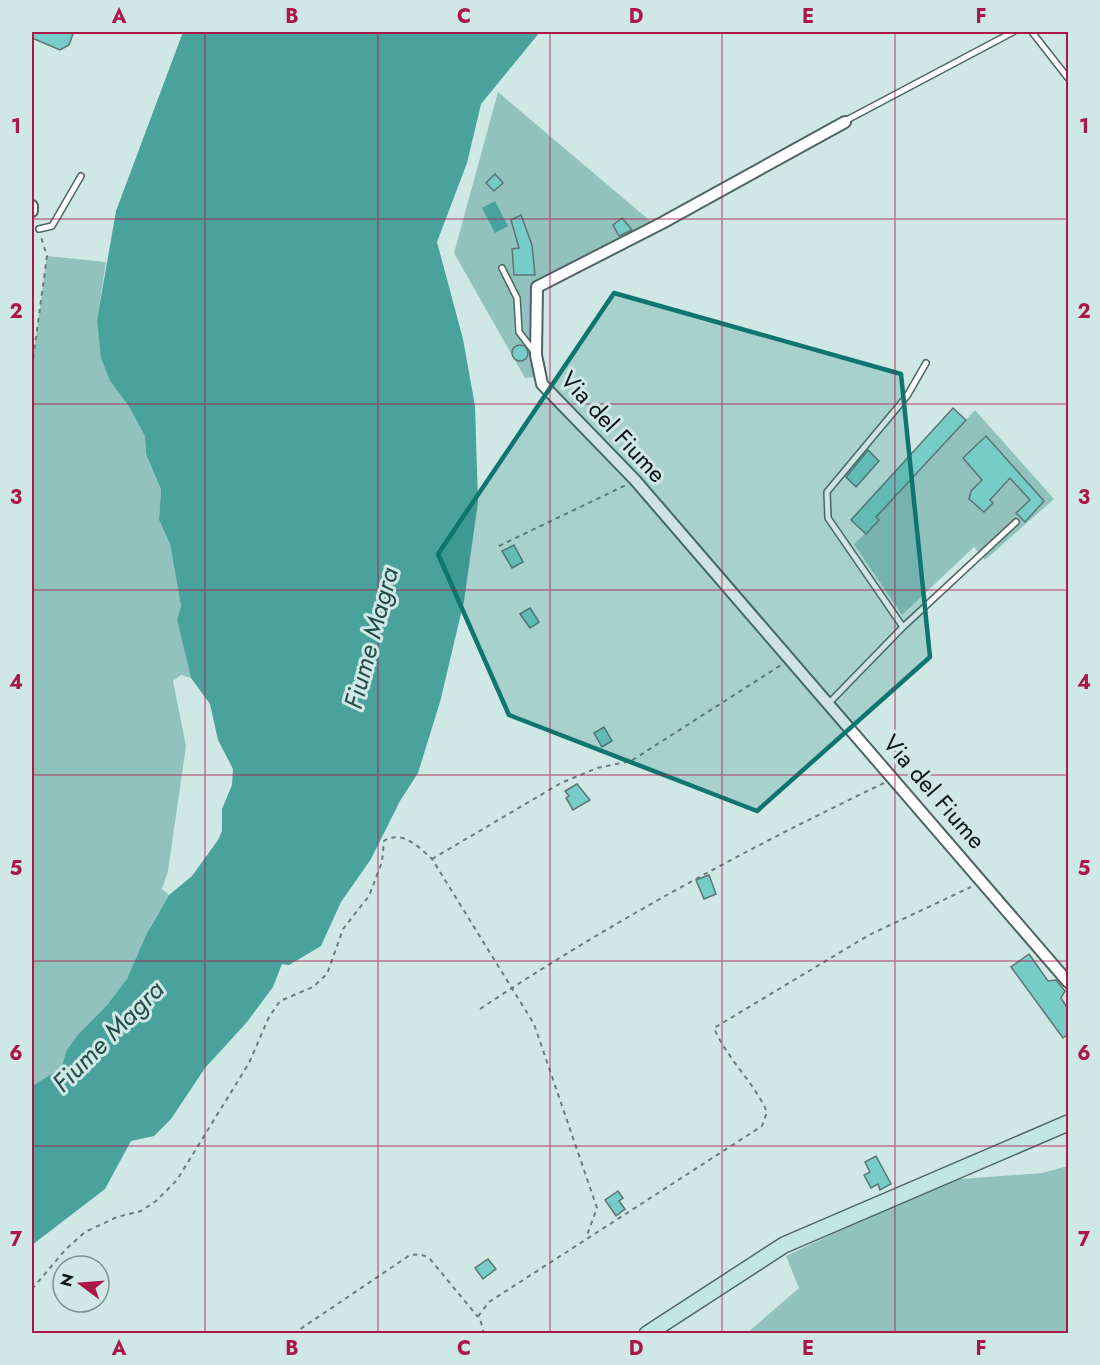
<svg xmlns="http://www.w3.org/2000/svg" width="1100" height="1365" font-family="Jost,sans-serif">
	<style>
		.green { fill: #92c2be }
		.water { fill: #4aa29c }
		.building { fill: #76ccc6; stroke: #5e7472; stroke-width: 1.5 }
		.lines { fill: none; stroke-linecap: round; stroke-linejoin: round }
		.service-casing { stroke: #4f6563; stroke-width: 8 }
		.minor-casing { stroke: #4f6563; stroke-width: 14 }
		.secondary-casing { stroke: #4f6563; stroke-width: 18 }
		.path { stroke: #6c7c7b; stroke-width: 2; stroke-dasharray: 4.5 4.5; stroke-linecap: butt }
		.service { stroke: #fff; stroke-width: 5 }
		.minor { stroke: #fff; stroke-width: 10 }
		.secondary { stroke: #c1e6e4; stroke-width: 15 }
		.marked { fill: #0f766e; fill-opacity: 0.2; stroke: #0f766e; stroke-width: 4.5; stroke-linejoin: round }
		.grid { fill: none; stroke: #ab1747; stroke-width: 1.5; stroke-opacity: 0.55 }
		.labels { text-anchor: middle; stroke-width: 6; stroke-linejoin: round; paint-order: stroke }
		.street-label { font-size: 24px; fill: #0d1515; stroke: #cfe8e6 }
		.water-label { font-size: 26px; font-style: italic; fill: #244d4a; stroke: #cfe8e6 }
		.neatline { fill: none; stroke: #ab1747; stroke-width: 2 }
		.grid-label { font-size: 20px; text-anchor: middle; font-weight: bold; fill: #ab1747 }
	</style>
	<rect width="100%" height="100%" fill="#cfe8e6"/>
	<path class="green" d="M498 92 655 225 535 285 538 377 525 378 454 253Z
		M47 256 106 262 97 320 110 381 128 405 145 436 146 454 161 491 159 520 170 544 181 606 177 620 191 678 181 675 173 681 186 746 168 871 162 889 169 895C161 909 152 922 146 936 140 950 135 966 127 979 108 1012 73 1030 61 1068L32 1086V367Z
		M975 410 1054 499 985 560 974 547 902 615 854 544 878 521 876 517Z
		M1068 1166V1333L746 1334 799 1288 786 1256 948 1180 1042 1173Z"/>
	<path class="water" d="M183 32H540L481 104 467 163 437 242 463 339 475 406 478 502 464 601 440 702 418 773 400 801 371 859 341 902 321 946 289 965 282 964 273 987 247 1022 205 1068 171 1119 154 1136 131 1141 105 1189 32 1245V1086L61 1068 67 1050 77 1036 108 1004 127 979 147 933 169 895 192 876 218 840 222 831V809L232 785 233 769 218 740 210 704 191 678 177 620 181 606 170 544 159 520 161 490 146 454 145 436 128 405 110 381 101 358 97 320 116 211Z
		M495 201 508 226 495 233 482 208Z"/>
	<path class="building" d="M32 32H67L73 34 69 45 60 50 32 38Z
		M495 174 503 183 494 191 486 183Z
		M521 215 532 245 535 275H514L512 249 519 248 511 220Z
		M622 218 632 230 619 236 613 225Z
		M512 353a8 8 0 1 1 16 0a8 8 0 1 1-16 0Z
		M953 408 966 420 876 517 879 520 866 534 851 520Z
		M986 436 1044 501 1025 522 1016 513 1030 500 1010 478 990 500 993 503 984 512 969 499 971 491 982 480 963 458Z
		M868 450 879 461 856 487 846 477Z
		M514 545 523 562 512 568 502 551Z
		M530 608 539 622 530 628 520 614Z
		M604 727 612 741 602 747 594 733Z
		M577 784 590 800 573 810 566 798 569 796 565 791Z
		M709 875 716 894 704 899 696 880Z
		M1029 954 1048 981 1056 980 1065 991 1061 998 1068 1009V1034L1063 1038 1011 967Z
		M876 1156 891 1184 880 1190 878 1184 871 1188 864 1175 870 1172 865 1162Z
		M618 1191 623 1198 619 1201 625 1209 616 1216 605 1200Z
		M488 1259 496 1269 483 1279 475 1268Z"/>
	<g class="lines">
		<g class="service-casing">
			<path id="service" d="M1032 32 1068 78
				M845 121 1013 32
				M39 229 52 226 81 176
				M502 268 517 298 519 332 535 353
				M903 627 1016 522
				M829 703 903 627 828 518 827 492 907 396 926 363"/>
		</g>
		<g class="minor-casing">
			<path id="minor" d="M845 122 662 223 537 287 536 355 542 384 635 480 1068 982
				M32 206V211"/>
		</g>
		<g class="secondary-casing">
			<path id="secondary" d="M647 1334 784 1245 1068 1123"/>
		</g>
		<path class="path" d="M32 367 47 256 41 237
			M499 546 626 485
			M432 859 561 783 597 768 631 761 781 665
			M480 1009C609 923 744 850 884 783
			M32 1289 66 1249 85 1232 117 1217 141 1211 156 1201 177 1180 249 1063 269 1017 280 1001 313 987 327 974 343 929 369 896 382 862 384 841C402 829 420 848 432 859L534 1024 597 1208 586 1238
			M293 1334 410 1255C419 1254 423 1254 430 1259L478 1317
			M484 1334 479 1315 489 1302 762 1126 767 1112C754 1082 727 1059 714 1028L869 935 971 887"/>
		<use href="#service" class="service"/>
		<use href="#minor" class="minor"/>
		<use href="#secondary" class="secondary"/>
	</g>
	<path class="marked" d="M614 293 901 374 930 657 757 811 509 715 438 554Z"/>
	<path class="grid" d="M205 32V1334M378 32V1334M550 32V1334M722 32V1334M895 32V1334M32 219H1068M32 404H1068M32 590H1068M32 775H1068M32 961H1068M32 1146H1068"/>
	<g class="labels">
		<g class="street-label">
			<text transform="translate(613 427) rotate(47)" y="8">Via del Fiume</text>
			<text transform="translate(934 792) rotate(49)" y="8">Via del Fiume</text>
		</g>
		<g class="water-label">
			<text transform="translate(371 638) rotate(-75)" y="9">Fiume Magra</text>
			<text transform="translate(108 1036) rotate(-45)" y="9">Fiume Magra</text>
		</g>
	</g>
	<rect width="1100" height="1365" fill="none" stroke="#cfe8e6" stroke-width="66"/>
	<g transform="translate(81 1284) rotate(286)"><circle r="28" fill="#cfe8e6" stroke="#819492" stroke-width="1.5"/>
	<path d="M0-4.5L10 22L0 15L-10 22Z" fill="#ab1747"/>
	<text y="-9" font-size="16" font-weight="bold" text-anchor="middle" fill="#0d1515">N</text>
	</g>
	<rect x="33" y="33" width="1034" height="1299" class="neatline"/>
	<g class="grid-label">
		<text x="119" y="23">A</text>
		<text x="292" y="23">B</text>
		<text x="464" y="23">C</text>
		<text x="636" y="23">D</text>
		<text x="808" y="23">E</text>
		<text x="981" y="23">F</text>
		<text x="16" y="133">1</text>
		<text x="1084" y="133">1</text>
		<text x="16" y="318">2</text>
		<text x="1084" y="318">2</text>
		<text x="16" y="504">3</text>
		<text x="1084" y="504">3</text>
		<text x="16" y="689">4</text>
		<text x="1084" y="689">4</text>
		<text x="16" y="875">5</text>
		<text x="1084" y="875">5</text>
		<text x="16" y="1060">6</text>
		<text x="1084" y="1060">6</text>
		<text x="16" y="1246">7</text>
		<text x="1084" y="1246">7</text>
		<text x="119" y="1355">A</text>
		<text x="292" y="1355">B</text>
		<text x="464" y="1355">C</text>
		<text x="636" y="1355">D</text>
		<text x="808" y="1355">E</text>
		<text x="981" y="1355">F</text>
	</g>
</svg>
